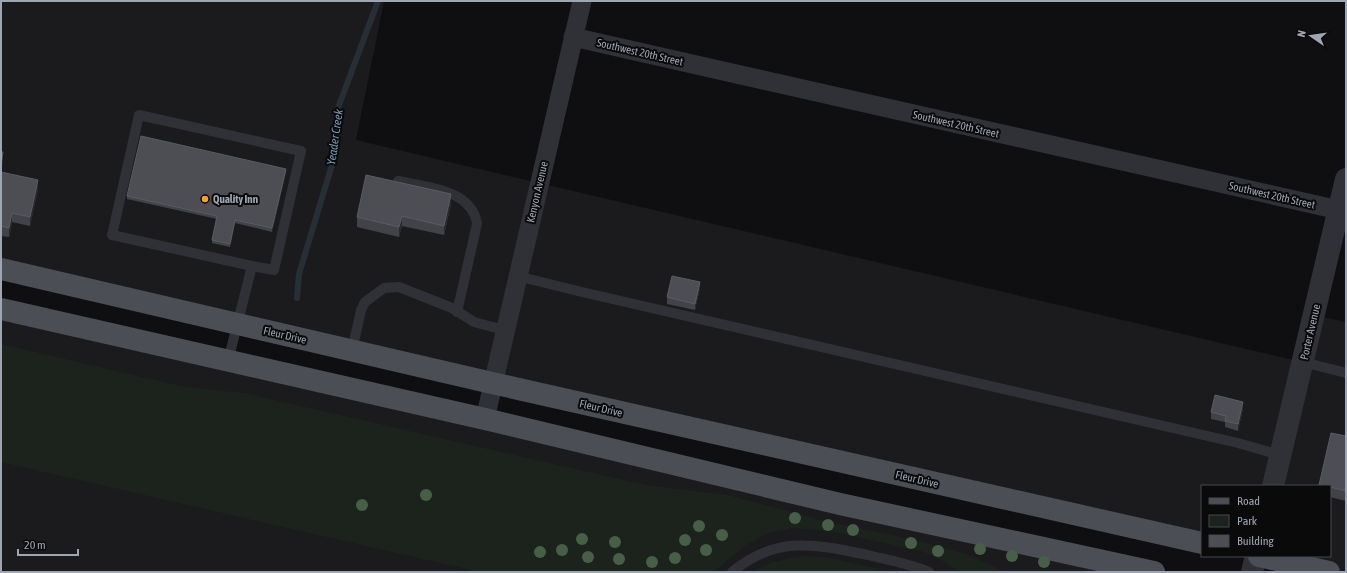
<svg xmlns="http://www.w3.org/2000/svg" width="1347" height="573" font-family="'Asap Condensed',sans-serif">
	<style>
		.built { fill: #1b1b1e }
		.green { fill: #1b231c }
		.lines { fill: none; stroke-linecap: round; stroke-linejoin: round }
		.stream { stroke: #252f35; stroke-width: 6 }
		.service { stroke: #303136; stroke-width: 10 }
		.minor { stroke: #303136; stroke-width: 19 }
		.tertiary { stroke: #303136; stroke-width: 22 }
		.primary { stroke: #4c4e55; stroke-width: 22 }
		.tree { fill: #475f47 }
		.wall { fill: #424349 }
		.shaded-wall { fill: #292a2e }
		.building { fill: #4c4e54; stroke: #595c63 }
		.poi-dot { fill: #ffa219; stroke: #0a0a0b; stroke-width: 1.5 }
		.labels { text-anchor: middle; stroke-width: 4; stroke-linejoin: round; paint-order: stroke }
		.street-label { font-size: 11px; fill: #9fa6b3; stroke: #0a0a0b }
		.poi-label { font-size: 11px; font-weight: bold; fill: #9fa6b3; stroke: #0a0a0b; text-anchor: start }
		.water-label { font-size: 12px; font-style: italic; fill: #7298b2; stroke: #0a0a0b }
	</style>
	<rect width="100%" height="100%" fill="#0f0f11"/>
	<path class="built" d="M1 1H384L356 140 1302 362 1314 315 1346 322V572H1329L1259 556H1330V486H1202V543L1 269Z
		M1 309 1154 572H1Z"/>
	<path class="green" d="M1 344 185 387 244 393 646 485 728 495 828 522 913 539 972 556 1005 572H960L936 557 921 551 829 531 792 528 769 533 746 545 713 572H479L1 462Z
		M803 556 826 557 893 572H752C768 562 785 559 803 556Z"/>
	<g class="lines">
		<path class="stream" d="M297 298 299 274 335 155 338 108 378 1"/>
		<path class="service" d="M398 181C425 187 472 189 477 224L457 312
			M517 276 582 292 1238 443 1280 455
			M352 351 361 310 365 302 384 288 399 287 452 308 474 322 504 330
			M228 361 252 266 112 235 139 115 301 151 274 270 252 266
			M1303 362 1346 373
			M732 572C777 535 815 544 868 555 888 560 910 564 929 572"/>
		<path class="minor" d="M573 37 1339 210
			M485 419 582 1"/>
		<path class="tertiary" d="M1273 486 1346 179
			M1252 572 1256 556"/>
		<path class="primary" d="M1 269 492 383 1202 543
			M1 309 485 419 840 504 1154 572
			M1259 556 1329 572"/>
	</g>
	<g class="tree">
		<circle cx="426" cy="495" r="6"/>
		<circle cx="362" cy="505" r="6"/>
		<circle cx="795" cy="518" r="6"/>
		<circle cx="828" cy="525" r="6"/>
		<circle cx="699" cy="526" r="6"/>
		<circle cx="853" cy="530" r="6"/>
		<circle cx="722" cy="535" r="6"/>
		<circle cx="582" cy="539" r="6"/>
		<circle cx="685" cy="540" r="6"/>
		<circle cx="615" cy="542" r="6"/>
		<circle cx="911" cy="543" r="6"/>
		<circle cx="980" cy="549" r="6"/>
		<circle cx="562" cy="550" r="6"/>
		<circle cx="706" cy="550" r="6"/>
		<circle cx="938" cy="551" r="6"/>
		<circle cx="540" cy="552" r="6"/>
		<circle cx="1012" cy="556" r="6"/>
		<circle cx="588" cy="557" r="6"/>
		<circle cx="675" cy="558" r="6"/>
		<circle cx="619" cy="559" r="6"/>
		<circle cx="652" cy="562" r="6"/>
		<circle cx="1044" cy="562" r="6"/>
	</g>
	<path class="wall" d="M1 152 3 162 1 172 38 189 30 226 12 222 9 237 1 236Z
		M286 172 272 232 235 223 230 247 212 243V240L217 219 127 199V196Z
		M451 204 444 235 402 226 399 237 357 227V217Z
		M700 288 695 310 667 304V297Z
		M1243 409 1238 431 1225 427V422L1211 419V412Z
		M1346 436V501L1330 497V486H1319V485Z"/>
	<path class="shaded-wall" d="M3 152V162L1 174V165Z
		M286 169V172L272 232V228Z
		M38 180V189L30 226V217Z
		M451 194V204L444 235V226Z
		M12 213V222L9 237V228Z
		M402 216V226L399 237V227Z
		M235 220V223L230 247V244Z
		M700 282V288L695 310V304Z
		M1243 402V409L1238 431V424Z"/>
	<path class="building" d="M141 136 286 169 272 228 235 220 230 244 212 240 217 216 127 196Z
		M1 152H3L1 165Z
		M1 172 38 180 30 217 12 213 9 228 1 226Z
		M366 175 451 194 444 226 402 216 399 227 357 217Z
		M672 276 700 282 695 304 667 297Z
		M1215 395 1243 402 1238 424 1225 421 1226 416 1211 412Z
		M1331 433 1346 436V491L1330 487V486H1324L1319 485Z"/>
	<circle class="poi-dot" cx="205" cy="199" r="4"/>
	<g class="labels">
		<g class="street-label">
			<text transform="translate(640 52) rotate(13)" y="4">Southwest 20th Street</text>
			<text transform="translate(956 124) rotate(13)" y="4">Southwest 20th Street</text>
			<text transform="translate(537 192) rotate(-77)" y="4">Kenyon Avenue</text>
			<text transform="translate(1272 195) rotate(13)" y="4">Southwest 20th Street</text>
			<text transform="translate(1310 332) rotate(-77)" y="4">Porter Avenue</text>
			<text transform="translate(285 335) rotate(13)" y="4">Fleur Drive</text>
			<text transform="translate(601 408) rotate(13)" y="4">Fleur Drive</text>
			<text transform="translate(917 479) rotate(13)" y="4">Fleur Drive</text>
		</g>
		<g class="poi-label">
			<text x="213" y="203">Quality Inn</text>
		</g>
		<g class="water-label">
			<text transform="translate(335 137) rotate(-82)" y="4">Yeader Creek</text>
		</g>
	</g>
	<rect width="1347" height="573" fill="none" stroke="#9fa6b3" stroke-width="4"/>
	<rect x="1201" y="485" width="130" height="72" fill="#0a0a0b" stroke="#46484e"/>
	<rect x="1209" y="498" width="20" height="6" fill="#4c4e55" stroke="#46484e"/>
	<text x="1237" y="505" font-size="12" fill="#9fa6b3">Road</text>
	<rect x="1209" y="515" width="20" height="12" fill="#1b231c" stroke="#46484e"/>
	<text x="1237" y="525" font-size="12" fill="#9fa6b3">Park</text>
	<rect x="1209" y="535" width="20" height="12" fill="#4c4e54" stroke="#46484e"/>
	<text x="1237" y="545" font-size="12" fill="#9fa6b3">Building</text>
	<g transform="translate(1311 36) rotate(283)" stroke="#0a0a0b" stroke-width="3" paint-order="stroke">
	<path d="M0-3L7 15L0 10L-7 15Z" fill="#9fa6b3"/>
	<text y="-6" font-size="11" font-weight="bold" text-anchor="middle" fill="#9fa6b3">N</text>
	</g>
	<path d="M18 549v6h60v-6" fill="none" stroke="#9fa6b3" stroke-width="2"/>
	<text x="24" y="549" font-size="12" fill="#9fa6b3" stroke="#0a0a0b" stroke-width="3" paint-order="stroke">20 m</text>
</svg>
